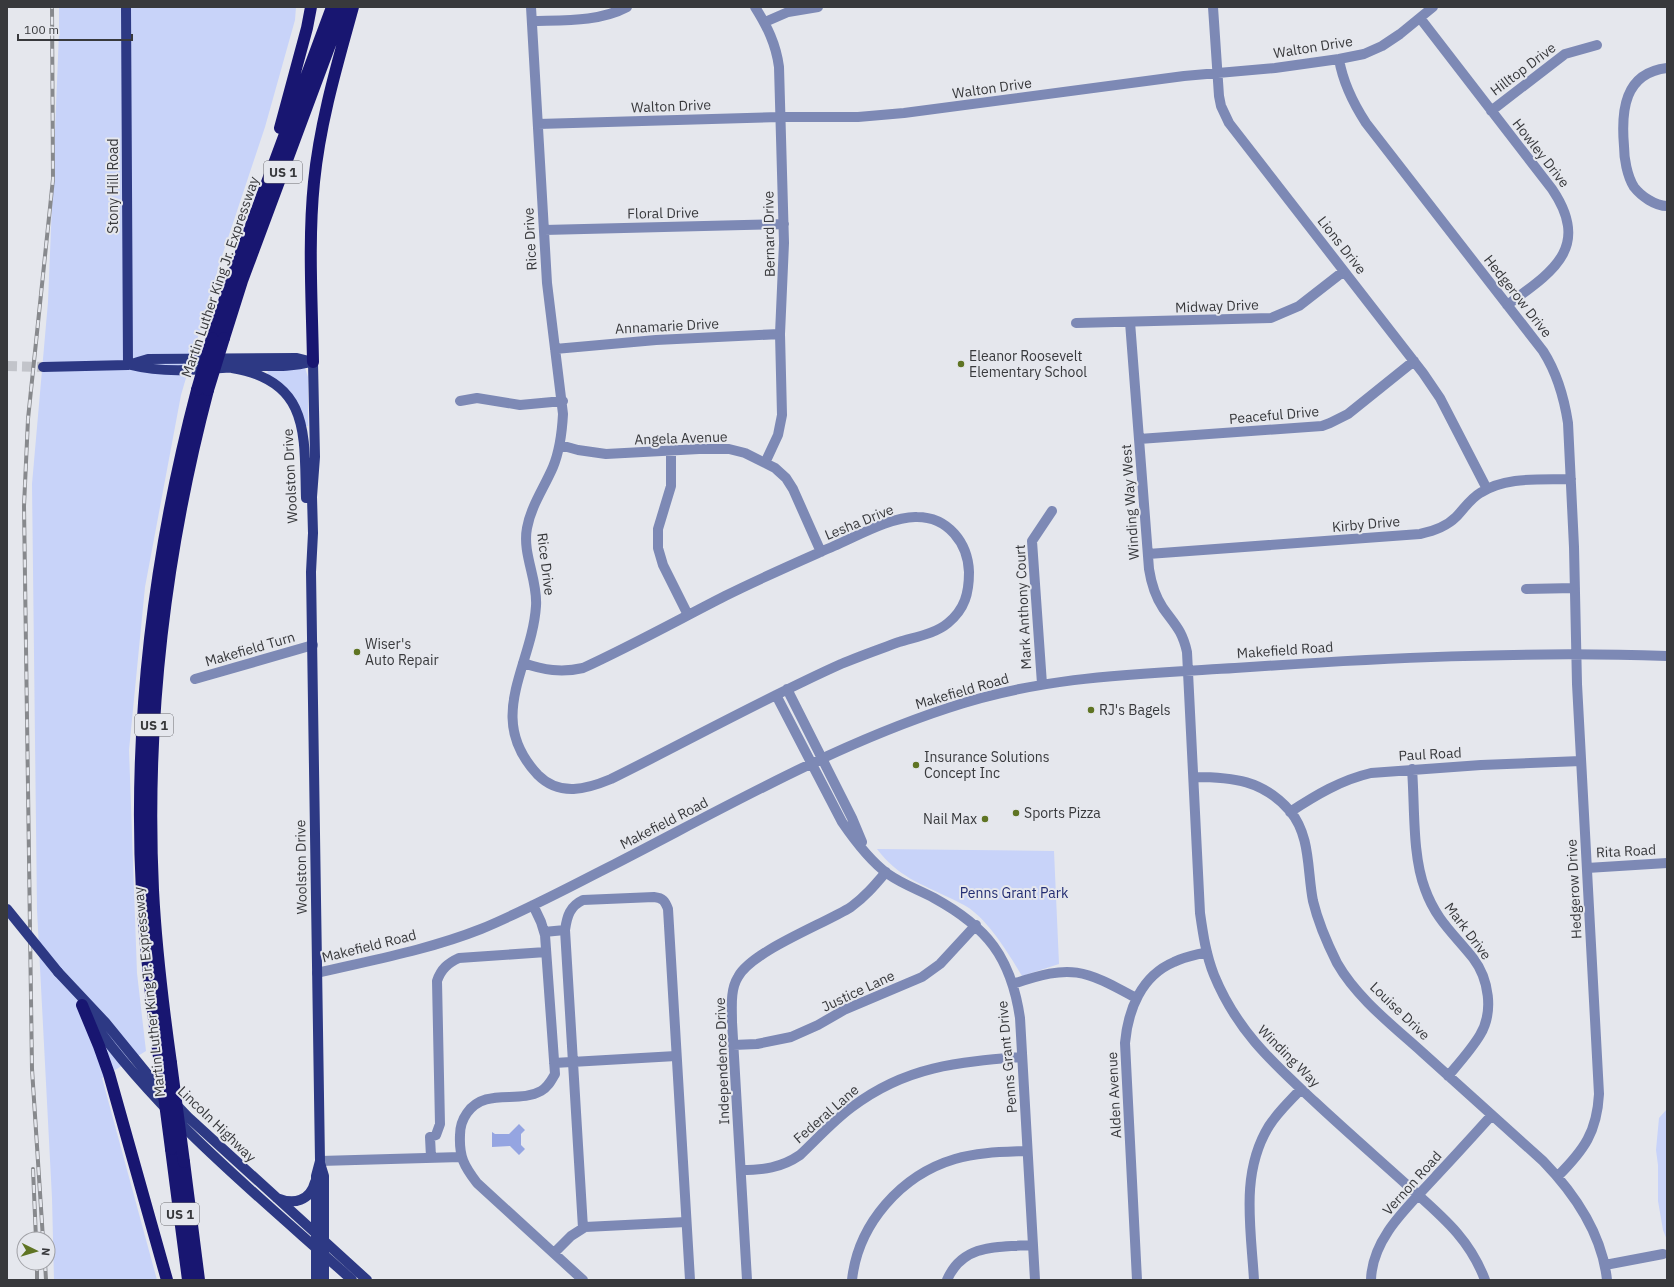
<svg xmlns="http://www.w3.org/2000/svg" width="1674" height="1287" font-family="'IBM Plex Sans',sans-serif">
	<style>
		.green { fill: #c8d3f9 }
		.water { fill: #95a5e1 }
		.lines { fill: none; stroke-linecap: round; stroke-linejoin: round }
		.major-tunnel { stroke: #c2c4ca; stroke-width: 10; stroke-dasharray: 10 5; stroke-linecap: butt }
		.minor { stroke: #7d89b5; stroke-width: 10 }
		.major { stroke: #2d3984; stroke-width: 10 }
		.highway { stroke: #181671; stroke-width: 12 }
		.rail-casing { stroke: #87898d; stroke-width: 4 }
		.rail { stroke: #e5e7ed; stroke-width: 2.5; stroke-dasharray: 8; stroke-linecap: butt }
		.major-bridge { stroke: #2d3984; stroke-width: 10 }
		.highway-bridge { stroke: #181671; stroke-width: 12 }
		.poi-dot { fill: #5f7423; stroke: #e5e7ed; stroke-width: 1.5 }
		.labels { text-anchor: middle; stroke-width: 4; stroke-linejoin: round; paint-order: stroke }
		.shield { fill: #e5e7ed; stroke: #6c6d71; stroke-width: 1 }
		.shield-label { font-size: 13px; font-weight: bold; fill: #38393c }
		.street-label { font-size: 14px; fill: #38393c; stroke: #e5e7ed }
		.poi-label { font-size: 14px; fill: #38393c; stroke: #e5e7ed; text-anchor: start }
		.park-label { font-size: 14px; fill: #232d72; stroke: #e5e7ed }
	</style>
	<rect width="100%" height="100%" fill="#e5e7ed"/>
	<path class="green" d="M59 7H296L295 20 265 127 220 262 181 395 145 587 129 750 137 973 146 1051 102 1078 157 1280H54L52 1198 37 910 32 484 48 302 59 33Z
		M305 368 308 377V426H306L267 375 268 370Z
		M877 849 1054 851 1059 964 1022 976C1009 954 990 923 969 908 963 904 956 901 950 898 921 884 897 876 877 849Z
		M1667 1109V1240L1663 1230 1658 1201V1165L1656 1150 1659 1118Z"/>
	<path class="water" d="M519 1124 525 1130 521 1134V1145L525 1149 519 1155 510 1146 492 1147V1132L495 1134H509Z"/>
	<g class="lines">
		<path class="major-tunnel" d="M7 366 43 367"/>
		<path class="minor" d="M755 7C767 26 776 44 779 67L784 243 780 334 782 415 778 435 765 463
			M1213 7 1219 96 1221 106 1229 123 1423 373 1440 398 1487 489
			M1420 18 1552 189C1592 248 1552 272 1507 305
			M532 21C563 20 599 22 627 7
			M765 22 788 12 818 7
			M1339 59C1343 83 1353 103 1366 123L1543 351C1557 373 1564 397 1568 423L1574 547 1577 684 1599 1094C1597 1132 1584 1150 1558 1176
			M1667 68C1624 73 1621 111 1624 146 1624 158 1627 176 1634 187 1641 196 1655 206 1667 206
			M1491 111 1565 54 1597 45
			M538 124 780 117H858L904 113 1184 76 1275 68 1339 59 1364 54 1382 46 1400 34 1433 7
			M544 230 784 224
			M1130 322 1149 569C1151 582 1155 596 1163 608 1175 625 1182 630 1187 652L1200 913C1203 934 1206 955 1214 975 1237 1031 1272 1062 1315 1102 1345 1130 1376 1157 1407 1185 1440 1215 1469 1237 1485 1280
			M1076 323 1271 318 1299 306 1344 271
			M555 349 656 340 780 334
			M460 401 477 398 520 405 563 401
			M1139 439 1322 426 1330 423 1348 414 1414 361
			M560 445 578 450 606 454 699 449H729L745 453 775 468 786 478 793 489 821 552
			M671 451V486L658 529V548L663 565 688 615
			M1148 554 1420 534C1434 531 1446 527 1456 517 1464 509 1470 499 1480 493 1506 476 1541 480 1571 479
			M1526 589 1575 588
			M523 663C544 670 561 673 583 668 631 646 678 620 725 596 761 578 798 562 834 546 857 536 893 516 917 517 948 517 968 543 969 572 969 593 965 609 948 623 935 634 915 637 899 642 880 649 860 656 841 664 763 699 688 741 611 779 587 789 560 797 538 775 484 718 532 667 536 606 538 580 522 554 527 528 531 506 544 488 553 467 560 450 562 433 563 414L547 283 531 7
			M195 679 313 645
			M1042 684 1032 541 1052 511
			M787 689 852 818 862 842
			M776 695 842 822C855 841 870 861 888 874 902 884 919 890 934 898 987 927 1011 957 1020 1018L1035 1280
			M1412 769C1415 807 1412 855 1425 889 1436 920 1454 934 1473 958 1489 979 1494 1012 1480 1035 1471 1050 1459 1063 1448 1076
			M1194 777C1233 777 1263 780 1290 811 1311 836 1307 871 1313 901 1318 922 1327 943 1337 963 1357 998 1392 1025 1422 1052 1462 1088 1503 1125 1543 1161 1575 1194 1602 1233 1607 1280
			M1290 812C1316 795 1341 780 1371 773L1481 765 1581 761
			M1587 868 1667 863
			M533 905 541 922 545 935 555 1074C551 1081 548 1087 541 1091 518 1104 485 1087 467 1113 462 1120 460 1126 460 1135 459 1157 464 1166 477 1183L583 1280
			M544 932 565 930
			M317 973C372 960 428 950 481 929 527 910 571 886 615 864 724 808 832 746 948 708 1042 676 1137 674 1235 668 1379 658 1523 651 1667 656
			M1013 984C1072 964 1083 969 1136 998
			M733 1045 757 1044 791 1037 818 1025 844 1010 922 977 940 964 976 925
			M554 1063 676 1056
			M431 1157 430 1137 436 1135 440 1124 437 981C441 969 448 963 459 958L546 952
			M320 1161 461 1157
			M741 1170C763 1170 781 1168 800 1155 817 1139 833 1121 852 1107 906 1066 958 1062 1022 1057
			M583 1228 565 930C567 916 570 906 583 900L654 897C663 898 665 901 668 909L690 1280
			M554 1253 571 1236 585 1227 686 1222
			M1605 1265 1663 1254
			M747 1280 732 1022C732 1007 730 990 738 977 752 951 824 924 851 907 865 897 875 885 886 872
			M852 1280C858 1224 901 1175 955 1159 978 1152 1003 1152 1027 1151
			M947 1280C963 1243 999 1247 1033 1245
			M1137 1280 1125 1043C1128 1010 1141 976 1174 962 1184 957 1196 955 1207 952
			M1254 1280C1251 1228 1240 1173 1269 1126 1277 1113 1290 1101 1301 1089
			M1371 1280C1372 1237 1410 1205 1436 1176 1455 1156 1473 1136 1492 1115"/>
		<path class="major" d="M126 7 128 365
			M313 362 315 457 312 497 313 533 311 572 320 1161 316 1176V1280
			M131 365C170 375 213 368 253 366 273 366 292 367 311 362
			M43 367 128 365 148 359 297 358 313 362
			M232 368C311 381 304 436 306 498
			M58 972 105 1022 149 1076 188 1117 367 1280
			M90 1018C162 1119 261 1198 352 1280
			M320 1163 324 1176V1280
			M277 1198C294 1205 310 1201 315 1182"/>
		<path class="highway" d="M280 128 307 28 311 7
			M212 338 232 277 332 7
			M224 338 242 281 344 7
			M313 362C312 302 308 241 314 182 320 122 337 65 353 7
			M82 1005 99 1046 109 1074 167 1280
			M158 1050C151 998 145 946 142 893 133 724 154 554 197 390
			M171 1063C163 1006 156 948 153 890 145 721 165 553 208 390
			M171 1149 188 1280
			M184 1162 199 1280"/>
		<g class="rail-casing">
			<path id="rail" d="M33 1169 36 1239
				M43 1239 32 1069 24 506 28 419 53 179 52 7
				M37 1263V1280
				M45 1263 46 1280"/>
		</g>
		<use href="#rail" class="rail"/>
		<path class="major-bridge" d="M7 909 58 972"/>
		<path class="highway-bridge" d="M197 390 212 338
			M208 390 224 338
			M158 1050 171 1149
			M171 1063 184 1162"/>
	</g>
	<g class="poi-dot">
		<circle cx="961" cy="364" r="4"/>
		<circle cx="357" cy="652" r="4"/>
		<circle cx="1091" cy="710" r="4"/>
		<circle cx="916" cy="765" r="4"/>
		<circle cx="1016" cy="813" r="4"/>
		<circle cx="985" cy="819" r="4"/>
	</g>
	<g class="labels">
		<g class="shield">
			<rect x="264" y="161" width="38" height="22" rx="3"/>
			<rect x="135" y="714" width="38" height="22" rx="3"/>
			<rect x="161" y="1203" width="38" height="22" rx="3"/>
		</g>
		<g class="shield-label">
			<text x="283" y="177">US 1</text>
			<text x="154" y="730">US 1</text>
			<text x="180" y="1219">US 1</text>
		</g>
		<g class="street-label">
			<text transform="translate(1313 47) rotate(-9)" y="5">Walton Drive</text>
			<text transform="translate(1523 69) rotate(-37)" y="5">Hilltop Drive</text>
			<text transform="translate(992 88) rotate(-8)" y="5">Walton Drive</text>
			<text transform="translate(671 106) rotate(-2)" y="5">Walton Drive</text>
			<text transform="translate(1541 153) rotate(52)" y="5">Howley Drive</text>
			<text transform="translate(113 186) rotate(-90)" y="5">Stony Hill Road</text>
			<text transform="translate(663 213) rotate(-1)" y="5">Floral Drive</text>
			<text transform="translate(769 234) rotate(-91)" y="5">Bernard Drive</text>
			<text transform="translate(530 239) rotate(-93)" y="5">Rice Drive</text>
			<text transform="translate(1342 245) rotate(52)" y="5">Lions Drive</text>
			<text transform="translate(220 277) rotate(-71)" y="5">Martin Luther King Jr. Expressway</text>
			<text transform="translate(1518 296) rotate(52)" y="5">Hedgerow Drive</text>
			<text transform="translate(1217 306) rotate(-2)" y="5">Midway Drive</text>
			<text transform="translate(667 326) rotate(-3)" y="5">Annamarie Drive</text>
			<text transform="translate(1274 415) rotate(-5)" y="5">Peaceful Drive</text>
			<text transform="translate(681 438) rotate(-2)" y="5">Angela Avenue</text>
			<text transform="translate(290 476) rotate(-93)" y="5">Woolston Drive</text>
			<text transform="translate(1130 502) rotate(-94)" y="5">Winding Way West</text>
			<text transform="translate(859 522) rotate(-22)" y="5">Lesha Drive</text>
			<text transform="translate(1366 524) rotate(-5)" y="5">Kirby Drive</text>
			<text transform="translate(546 564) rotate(83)" y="5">Rice Drive</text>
			<text transform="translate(1023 607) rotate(-93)" y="5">Mark Anthony Court</text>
			<text transform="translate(250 649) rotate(-16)" y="5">Makefield Turn</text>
			<text transform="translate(1285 650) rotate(-4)" y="5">Makefield Road</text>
			<text transform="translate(962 691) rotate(-16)" y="5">Makefield Road</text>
			<text transform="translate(1430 754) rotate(-3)" y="5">Paul Road</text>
			<text transform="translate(664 823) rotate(-27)" y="5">Makefield Road</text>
			<text transform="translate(1626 851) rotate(-3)" y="5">Rita Road</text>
			<text transform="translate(301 867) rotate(-91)" y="5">Woolston Drive</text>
			<text transform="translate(1574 889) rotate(-93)" y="5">Hedgerow Drive</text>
			<text transform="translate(1468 931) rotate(53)" y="5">Mark Drive</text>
			<text transform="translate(369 946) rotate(-14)" y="5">Makefield Road</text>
			<text transform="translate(858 991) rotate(-25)" y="5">Justice Lane</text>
			<text transform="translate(149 992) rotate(-96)" y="5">Martin Luther King Jr. Expressway</text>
			<text transform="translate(1400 1011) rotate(44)" y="5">Louise Drive</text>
			<text transform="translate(1289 1056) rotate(45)" y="5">Winding Way</text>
			<text transform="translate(1007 1057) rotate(-95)" y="5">Penns Grant Drive</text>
			<text transform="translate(722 1061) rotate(-92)" y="5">Independence Drive</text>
			<text transform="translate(1114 1095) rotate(-93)" y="5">Alden Avenue</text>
			<text transform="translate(826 1114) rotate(-41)" y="5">Federal Lane</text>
			<text transform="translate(217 1124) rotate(44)" y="5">Lincoln Highway</text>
			<text transform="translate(1412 1183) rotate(-48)" y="5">Vernon Road</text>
		</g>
		<g class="poi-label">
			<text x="969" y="361">Eleanor Roosevelt<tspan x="969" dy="16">Elementary School</tspan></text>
			<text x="365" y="649">Wiser's<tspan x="365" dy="16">Auto Repair</tspan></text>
			<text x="1099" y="715">RJ's Bagels</text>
			<text x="924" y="762">Insurance Solutions<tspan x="924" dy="16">Concept Inc</tspan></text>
			<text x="1024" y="818">Sports Pizza</text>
			<text x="977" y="824" text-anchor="end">Nail Max</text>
		</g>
		<g class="park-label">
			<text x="1014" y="898">Penns Grant Park</text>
		</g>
	</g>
	<rect width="1674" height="1287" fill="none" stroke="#38393c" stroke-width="16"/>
	<g transform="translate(36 1251) rotate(95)"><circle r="19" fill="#e5e7ed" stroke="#a0a1a6"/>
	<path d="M0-3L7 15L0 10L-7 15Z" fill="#5f7423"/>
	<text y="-6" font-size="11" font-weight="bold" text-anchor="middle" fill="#38393c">N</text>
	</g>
	<path d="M18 34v6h114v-6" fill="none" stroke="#38393c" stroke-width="2"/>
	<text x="24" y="34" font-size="12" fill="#38393c" stroke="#e5e7ed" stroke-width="3" paint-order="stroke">100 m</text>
</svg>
